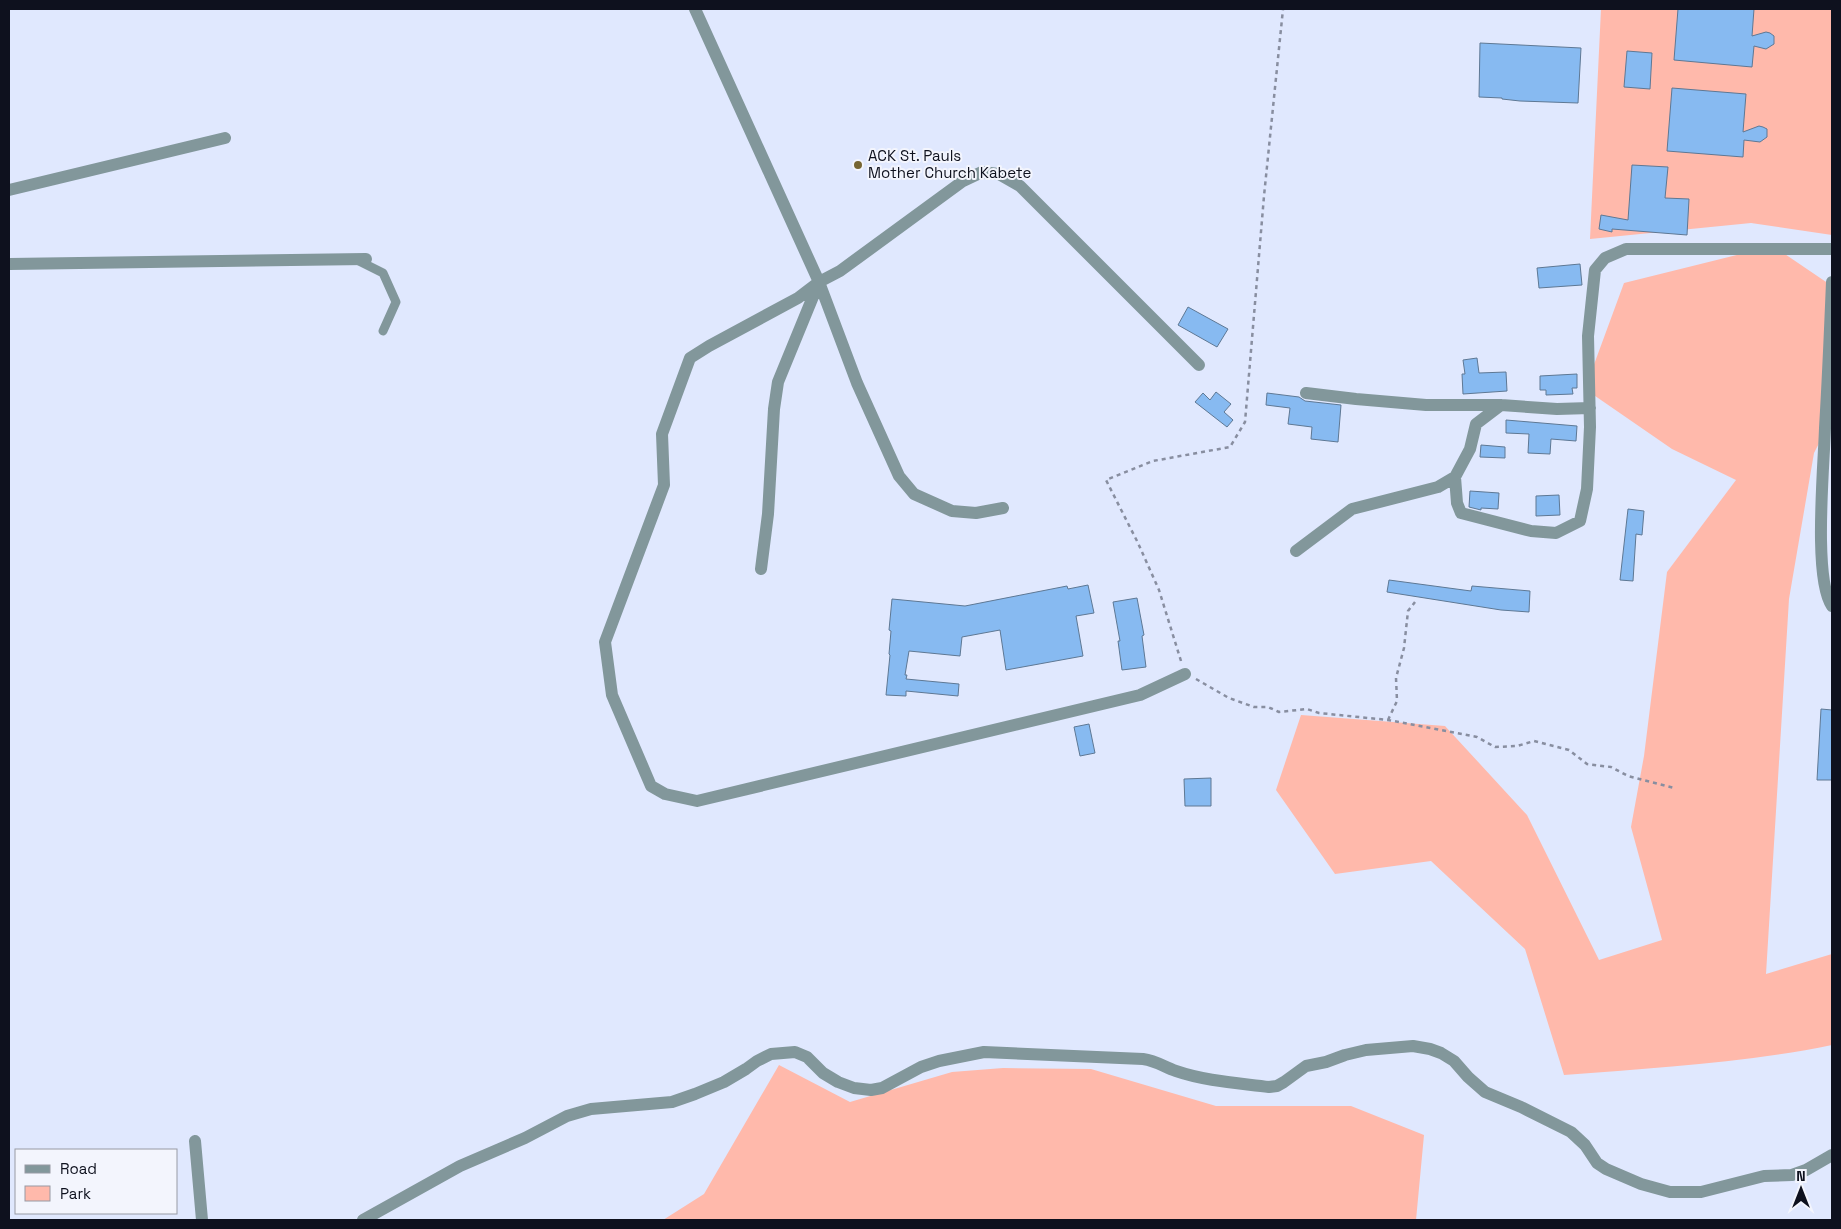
<svg xmlns="http://www.w3.org/2000/svg" width="1841" height="1229" font-family="'Space Grotesk',sans-serif">
	<style>
		.green { fill: #ffb9ab }
		.building { fill: #87baf1; stroke: #5e7894 }
		.lines { fill: none; stroke-linecap: round; stroke-linejoin: round }
		.path { stroke: #888ea0; stroke-width: 2.5; stroke-dasharray: 4 4; stroke-linecap: butt }
		.service { stroke: #82979b; stroke-width: 9 }
		.minor { stroke: #82979b; stroke-width: 12 }
		.poi-dot { fill: #766533; stroke: #f3f5fd; stroke-width: 2 }
		.labels { text-anchor: middle; stroke-width: 4; stroke-linejoin: round; paint-order: stroke }
		.poi-label { font-size: 15px; fill: #0e111e; stroke: #f3f5fd; text-anchor: start }
	</style>
	<rect width="100%" height="100%" fill="#e0e8fe"/>
	<path class="green" d="M1601 9H1832V235L1751 223 1590 239Z
		M1773 246 1832 286V418L1814 453 1789 599 1766 974 1832 954V1045C1745 1063 1653 1068 1564 1075L1525 949 1431 861 1335 874 1276 790 1301 715 1445 726 1527 815 1599 960 1662 940 1631 827 1644 756 1667 572 1736 480 1672 449 1585 389 1624 283Z
		M779 1065 850 1102 952 1072 1003 1068 1091 1069 1216 1106H1351L1424 1135 1416 1220H663L704 1194Z"/>
	<path class="building" d="M1678 9H1754L1752 36 1766 32 1770 33 1774 36V44L1766 49 1754 46 1752 67 1674 60Z
		M1480 43 1581 48 1578 103 1520 101 1502 99V98L1479 97Z
		M1627 51 1652 53 1650 89 1624 87Z
		M1672 88 1746 94 1743 132 1759 126 1763 127 1767 129V137L1760 142 1744 140 1743 157 1667 151Z
		M1632 165 1668 167 1665 198 1689 199 1687 235 1612 229V232L1599 229 1601 215 1628 220Z
		M1580 264 1582 285 1539 288 1537 268Z
		M1188 307 1228 329 1217 347 1178 325Z
		M1477 358 1479 373 1506 372 1507 391 1463 394 1462 374H1465L1463 360Z
		M1577 374V388H1572L1573 394 1546 395V390H1540V376Z
		M1216 392 1231 404 1224 412 1233 420 1227 427 1195 402 1203 393 1210 400Z
		M1267 393 1299 397 1305 401 1341 405 1338 442 1311 439 1312 427 1288 424 1290 408 1266 405Z
		M1506 420 1577 426 1576 441 1551 439 1550 454 1528 453 1529 434 1506 433Z
		M1481 445 1505 447V458L1480 457Z
		M1470 491 1499 493 1498 509 1481 508V510L1469 507Z
		M1559 495 1560 515 1536 516V496Z
		M1628 509 1644 511 1642 535 1636 534 1633 581 1620 580Z
		M1389 580 1471 591 1472 586 1530 591 1529 612 1501 610 1387 592Z
		M1088 585 1094 613 1076 616 1083 656 1006 670 1000 630 962 637 960 656 909 651 905 675H907L906 679 959 684 958 696 906 691V696L886 695 890 655 889 654 891 631 889 630 892 599 965 606 1067 586 1068 589Z
		M1137 598 1144 635 1142 636 1146 667 1122 670 1118 641H1120L1113 602Z
		M1821 709 1832 710V780H1817Z
		M1089 724 1095 753 1080 756 1074 727Z
		M1211 778V806H1185L1184 779Z"/>
	<g class="lines">
		<path class="path" d="M1181 661 1159 590 1138 543 1106 480 1153 461 1230 447 1245 422 1264 196 1283 9
			M1196 679 1229 698 1254 707H1268L1279 712 1307 709 1319 713 1388 720 1477 737 1495 747 1517 746 1534 741 1569 750 1587 764 1611 767 1628 776 1674 788
			M1388 720 1397 701 1396 678 1404 648 1408 611 1415 602"/>
		<path class="service" d="M357 260 383 273 396 302 383 331"/>
		<path class="minor" d="M695 9 819 282 857 383 899 476 914 494 952 511 976 513 1003 508
			M9 190 225 138
			M9 264 366 259
			M819 282 798 298 709 346 690 358 662 434 664 485 605 642 612 695 651 786 665 794 697 801 1140 695 1185 674
			M1832 282C1830 331 1828 379 1825 428 1824 465 1813 579 1832 606
			M1306 393 1356 399 1426 405H1501L1557 409 1590 408
			M1455 477 1457 503 1461 513 1531 531 1556 533 1580 521 1587 489 1590 427 1588 336 1595 270 1605 258 1626 249H1832
			M1296 551 1352 509 1438 487 1455 477 1470 449 1476 424 1501 405
			M761 569 768 514 774 409 778 382 819 282 840 271 963 181 982 172 999 174 1020 186 1199 365
			M195 1141 202 1220
			M363 1220 460 1166 525 1138 567 1116 591 1109 672 1102 695 1094 724 1082 746 1069 757 1061 771 1054 795 1052 807 1057 823 1073 838 1082 854 1088 871 1090 882 1088 921 1067 939 1061 984 1052 1143 1059C1157 1061 1164 1067 1176 1071 1205 1081 1238 1083 1269 1087L1277 1086 1284 1082 1306 1066 1326 1062 1345 1055 1366 1050 1413 1046 1430 1049 1441 1053 1454 1061 1468 1077 1485 1092 1521 1107 1571 1132 1585 1145 1597 1163 1606 1169 1641 1184 1670 1192H1701L1764 1176 1792 1175 1806 1170 1832 1155"/>
	</g>
	<circle class="poi-dot" cx="858" cy="165" r="5"/>
	<g class="labels">
		<g class="poi-label">
			<text x="868" y="161">ACK St. Pauls<tspan x="868" dy="17">Mother Church Kabete</tspan></text>
		</g>
	</g>
	<rect width="1841" height="1229" fill="none" stroke="#0e111e" stroke-width="20"/>
	<rect x="15" y="1149" width="162" height="65" fill="#f3f5fd" stroke="#979aa4"/>
	<rect x="25" y="1165" width="25" height="8" fill="#82979b" stroke="#979aa4"/>
	<text x="60" y="1174" font-size="15" fill="#0e111e">Road</text>
	<rect x="25" y="1186" width="25" height="15" fill="#ffb9ab" stroke="#979aa4"/>
	<text x="60" y="1199" font-size="15" fill="#0e111e">Park</text>
	<g transform="translate(1801 1189)" stroke="#f3f5fd" stroke-width="4" paint-order="stroke">
	<path d="M0-4L9 19L0 12L-9 19Z" fill="#0e111e"/>
	<text y="-8" font-size="14" font-weight="bold" text-anchor="middle" fill="#0e111e">N</text>
	</g>
</svg>
